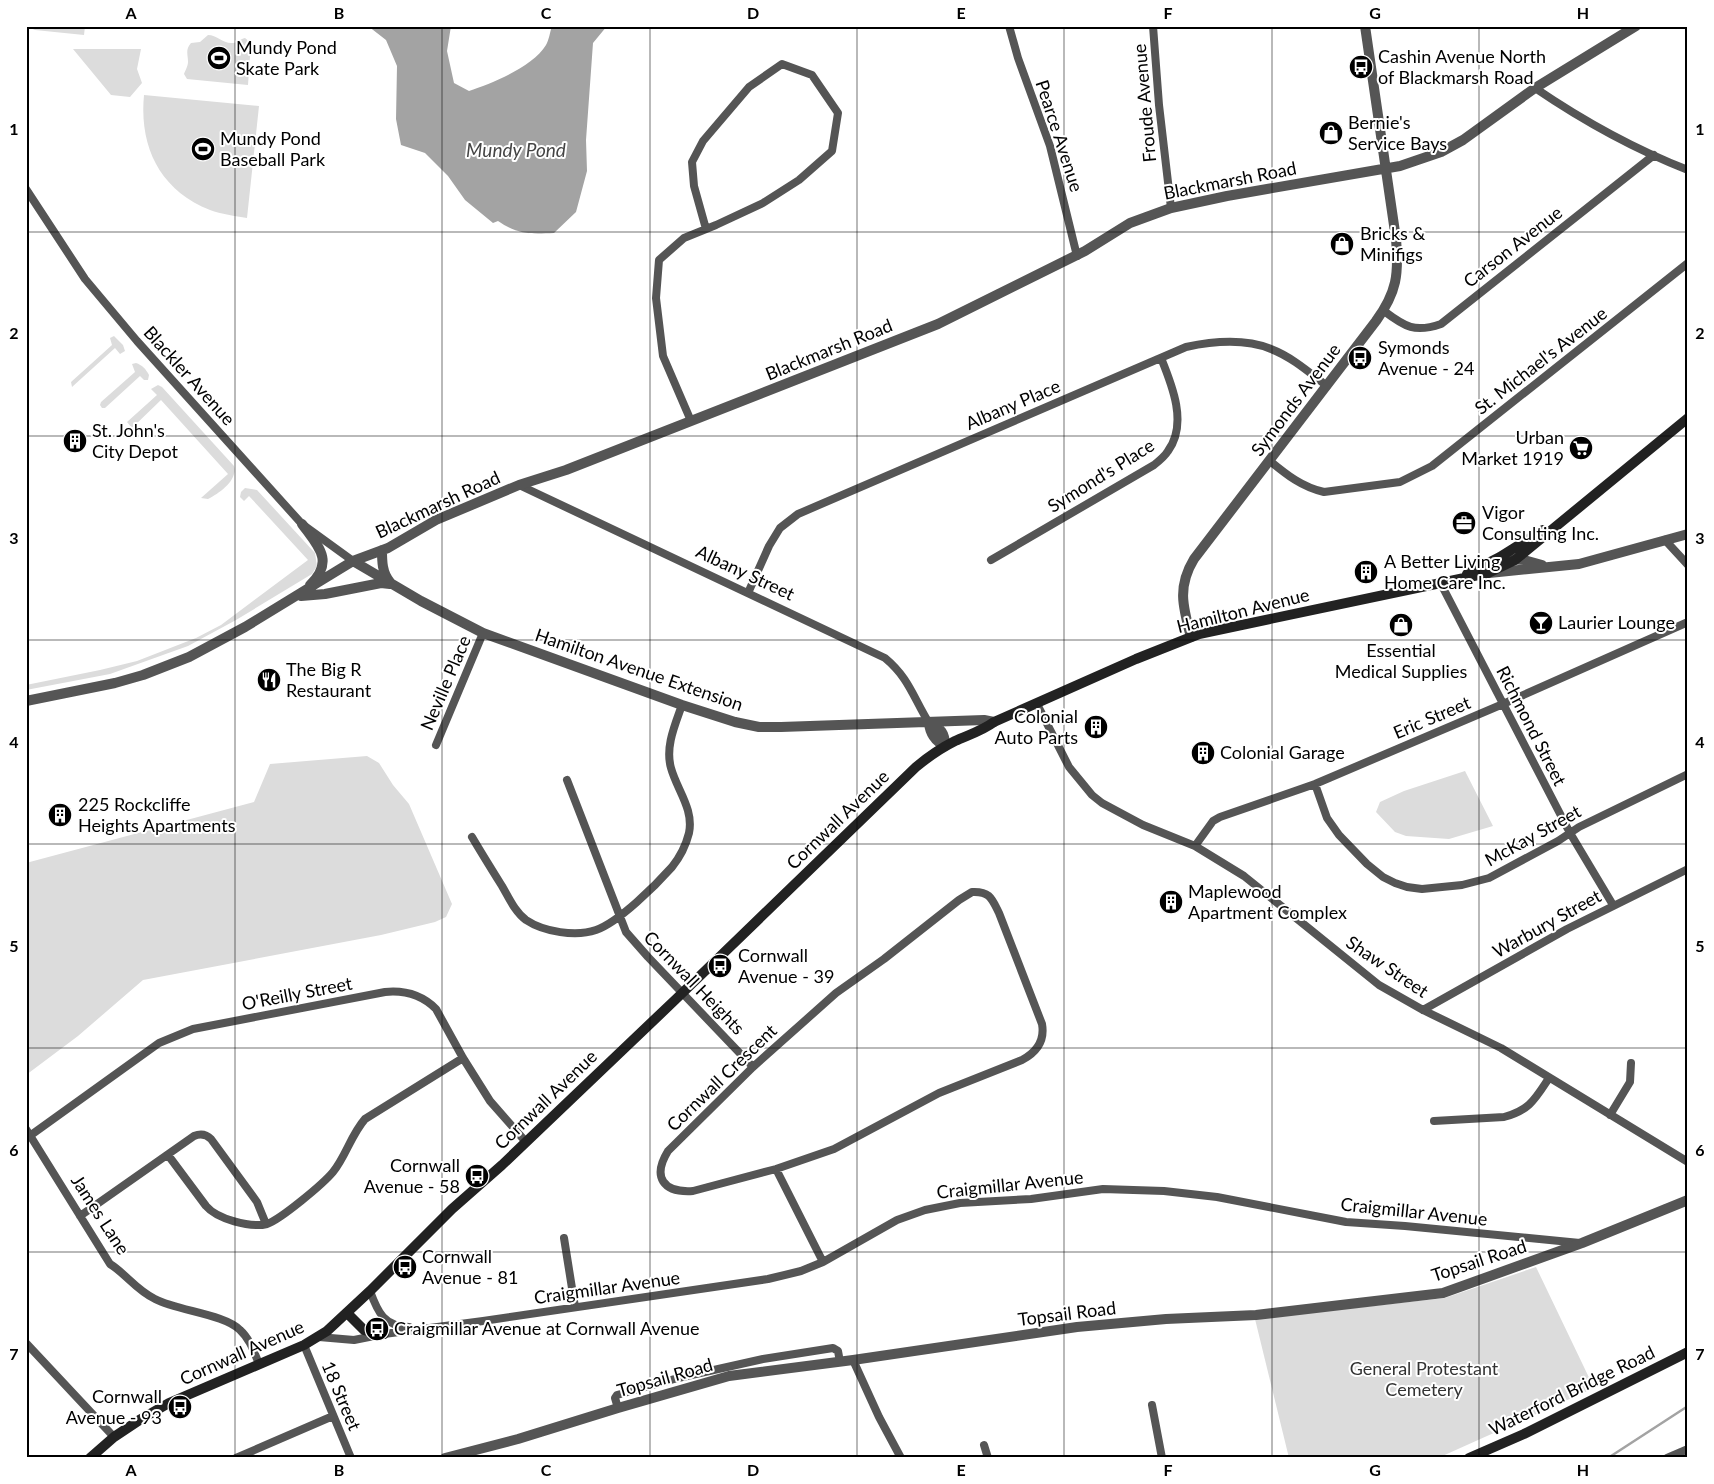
<svg xmlns="http://www.w3.org/2000/svg" width="1714" height="1484" font-family="Lato,sans-serif">
	<style>
		.green { fill: #dcdcdc }
		.water { fill: #a3a3a3 }
		.lines { fill: none; stroke-linecap: round; stroke-linejoin: round }
		.stream { stroke: #a3a3a3; stroke-width: 2.5 }
		.minor { stroke: #555; stroke-width: 8 }
		.tertiary { stroke: #555; stroke-width: 10 }
		.secondary { stroke: #222; stroke-width: 10 }
		.grid { fill: none; stroke: #000; stroke-width: 1; stroke-opacity: 0.55 }
		.labels { text-anchor: middle; stroke-width: 4; stroke-linejoin: round; paint-order: stroke }
		.poi-label { font-size: 18px; fill: #000; stroke: #fff; text-anchor: start }
		.street-label { font-size: 18px; fill: #000; stroke: #fff }
		.park-label { font-size: 18px; fill: #333; stroke: #fff }
		.water-label { font-size: 19px; font-style: italic; fill: #444; stroke: #fff }
		.neatline { fill: none; stroke: #000; stroke-width: 2 }
		.grid-label { font-size: 16px; text-anchor: middle; font-weight: bold; fill: #000 }
	</style>
	<rect width="100%" height="100%" fill="#fff"/>
	<path class="green" d="M26 26H85L84 35 35 30Z
		M208 35C217 35 223 44 233 43 237 43 240 39 245 38L251 43 248 85 187 79 184 74C185 71 188 66 188 62 188 54 185 50 191 43L200 42Z
		M73 49H141L137 69 142 83 130 97 111 95Z
		M144 95 259 106 247 218C235 216 221 214 210 210 160 190 139 147 144 95Z
		M114 336 123 345 125 351 120 354 115 348 72 387 71 382 112 345 110 338Z
		M136 363C142 365 146 369 149 375L148 380H144L140 376 105 408H102L100 405 101 402 135 372 132 364Z
		M158 385 162 387 234 466C238 480 220 493 208 499L201 498 228 474 161 400 132 428 127 422 157 395 151 389Z
		M245 488 257 490 315 553 317 566 312 574 236 620 188 646 110 674 26 690V685L100 670 137 661 196 638 221 625 308 560 249 496 244 501 240 497 241 492Z
		M367 756 379 763 393 785 409 804 452 904 446 917 435 922 381 935 143 980 78 1036 26 1075V863L254 802 270 764Z
		M1465 771 1493 826 1449 839 1406 836 1395 832 1376 812 1380 802 1404 791Z
		M1536 1267 1594 1388 1438 1458H1289L1255 1319 1445 1298Z"/>
	<path class="water" d="M368 26H451L447 51 454 83 469 91C492 83 533 67 546 45 549 40 550 32 552 26H607L593 43 586 140 587 171 576 212 554 233C531 234 518 235 498 221L493 223 465 200 448 176 425 153 401 145 396 119 397 66 386 40Z"/>
	<g class="lines">
		<path class="stream" d="M1608 1458 1688 1406"/>
		<path class="minor" d="M1009 26 1018 58 1050 146 1077 256
			M1153 26 1159 105 1171 208
			M1535 88C1582 120 1634 149 1688 170
			M26 189 85 279 137 341 302 524 353 561
			M1384 311C1405 327 1415 333 1441 324L1654 155
			M691 421 663 356 656 298 659 260 684 238 716 225 763 203 799 180 832 151 838 113 812 75 782 64 749 87 703 141 692 162 694 186 706 229
			M1270 461C1287 475 1302 487 1324 492L1400 482 1432 466 1688 263
			M519 485 885 658C909 678 913 697 929 723
			M1665 540 1688 565
			M991 560 1154 465C1159 461 1165 456 1168 451 1188 424 1172 385 1161 358
			M1441 584 1570 833 1613 905
			M748 593 769 546 780 528 798 514 1186 347C1214 341 1244 338 1271 349 1292 357 1310 373 1327 386
			M1037 704 1069 767 1092 795 1102 803 1143 825 1195 846 1244 876 1379 985 1423 1010 1501 1048 1688 1162
			M436 745 483 633
			M567 780 626 932 648 957 753 1067
			M1315 784 1327 818 1339 835 1367 864 1383 877 1395 883 1407 887 1422 889 1462 885 1489 878 1558 841 1579 827 1688 774
			M472 837C482 854 492 870 502 886 509 898 515 912 526 920 544 932 576 937 596 930 619 922 656 885 672 867 680 857 686 845 689 833 694 809 677 790 671 768 665 747 675 725 682 705
			M1195 846 1213 821 1220 817 1315 784 1503 704 1688 622
			M972 892C990 891 992 899 999 913L1042 1024C1045 1041 1037 1052 1022 1060L939 1093 834 1149 776 1169 693 1191C663 1193 652 1177 668 1151L753 1067 836 993 884 959 959 900Z
			M1423 1010 1567 929 1688 869
			M1610 1115 1630 1082 1631 1063
			M1434 1121 1504 1117C1530 1110 1535 1099 1549 1078
			M26 1129 110 1264C126 1274 136 1290 155 1299 178 1311 224 1314 240 1330 250 1339 254 1352 259 1364
			M31 1135 159 1043 193 1029 385 992C405 990 422 995 436 1009L463 1058 490 1101 526 1142
			M168 1155 206 1206C217 1219 250 1228 267 1224 281 1219 323 1184 333 1172 346 1156 351 1135 365 1119L463 1058
			M776 1169 823 1262
			M80 1216 194 1136C201 1133 206 1134 211 1139L257 1202 266 1224
			M564 1238 575 1307
			M370 1291C378 1313 384 1326 409 1327
			M319 1337 354 1340 384 1334 483 1321 768 1279 801 1271 823 1262 897 1220 925 1210 960 1203 1031 1199 1103 1189 1164 1191 1217 1197 1346 1222 1405 1226 1580 1243
			M26 1343 114 1437
			M304 1345 351 1458
			M853 1360 879 1417 901 1458
			M1152 1405 1162 1458
			M618 1408 615 1398 617 1395 678 1378 763 1359 833 1348 838 1351 840 1362
			M984 1445 988 1458
			M236 1458 333 1416
			M1667 1458 1688 1449"/>
		<path class="tertiary" d="M302 524C318 546 335 561 310 585
			M382 550C382 561 382 573 390 582
			M1510 559 1524 560 1542 565
			M353 561 421 601 483 633 682 705 735 722 759 727H781L984 720 994 722
			M1489 573 1579 564 1688 534
			M301 596 325 594 381 583 390 584
			M1191 637C1183 607 1177 587 1194 559L1376 321C1397 292 1399 274 1396 239L1365 26
			M26 701 115 683 143 675 189 657 245 627 353 561 388 548 436 520 519 485 566 470 938 324 1085 251 1130 223 1171 208 1227 196 1400 166 1441 152 1463 140 1535 88 1636 26
			M929 723C941 728 945 733 945 746 935 741 930 734 929 723Z
			M445 1458 518 1439 618 1408 729 1376 853 1360 1077 1327 1166 1319 1256 1315 1443 1293 1582 1243 1688 1200"/>
		<path class="secondary" d="M1467 574 1500 557 1543 530
			M347 1313 364 1330 384 1334
			M90 1458 114 1437 141 1419 169 1403 304 1345 327 1331 370 1291 452 1209 502 1165 675 1000 916 767C928 757 941 748 955 741 968 735 982 731 994 722L1136 659 1199 634 1488 573 1515 560 1688 418
			M1469 1458 1524 1434 1688 1352"/>
	</g>
	<path class="grid" d="M235 26V1458M442 26V1458M650 26V1458M857 26V1458M1064 26V1458M1272 26V1458M1479 26V1458M26 232H1688M26 436H1688M26 640H1688M26 844H1688M26 1048H1688M26 1252H1688"/>
	<defs>
		<g id="stadium-disc" transform="scale(1.25)"><circle r="9.5" fill="#000" stroke="#fff"/><path d="M0-5a6.5 5 0 1 0 0 10a6.5 5 0 1 0 0-10ZM-3.5-1.8h7v3.6h-7Z" fill="#fff"/></g>
		<g id="bus-disc" transform="scale(1.25)"><circle r="9.5" fill="#000" stroke="#fff"/><path d="M-5-6H5V4H4V6H2V4H-2V6H-4V4H-5ZM-3.5-4V0h7V-4ZM-3.5 1.2v1.5H-2V1.2ZM2 1.2v1.5H3.5V1.2Z" fill="#fff"/></g>
		<g id="shop-disc" transform="scale(1.25)"><circle r="9.5" fill="#000" stroke="#fff"/><path d="M-5-2.5h2.3a2.7 3.5 0 0 1 5.4 0H5L5.5 6h-11ZM-1.5-2.5h3a1.5 2.3 0 0 0-3 0Z" fill="#fff"/></g>
		<g id="building-disc" transform="scale(1.25)"><circle r="9.5" fill="#000" stroke="#fff"/><path d="M-4-6H4V6H1V3H-1V6H-4ZM-2.5-4.3h1.7v1.8h-1.7ZM.8-4.3h1.7v1.8H.8ZM-2.5-1h1.7V.8h-1.7ZM.8-1h1.7V.8H.8Z" fill="#fff"/></g>
		<g id="supermarket-disc" transform="scale(1.25)"><circle r="9.5" fill="#000" stroke="#fff"/><path d="M-6-5.5h2.5l.6 2H6L4.5 2H-2.5L-4.4-4H-6ZM-1.5 3.2a1.3 1.3 0 1 0 .1 0ZM3 3.2a1.3 1.3 0 1 0 .1 0Z" fill="#fff"/></g>
		<g id="office-disc" transform="scale(1.25)"><circle r="9.5" fill="#000" stroke="#fff"/><path d="M-6-3h4V-5.5h4V-3h4V5H-6ZM-1-4.5V-3h2v-1.5ZM-6 0V1H6V0Z" fill="#fff"/></g>
		<g id="bar-disc" transform="scale(1.25)"><circle r="9.5" fill="#000" stroke="#fff"/><path d="M-6-5H6L.8 .8V4.5H3.5V6h-7V4.5H-.8V.8Z" fill="#fff"/></g>
		<g id="restaurant-disc" transform="scale(1.25)"><circle r="9.5" fill="#000" stroke="#fff"/><path d="M-5-6h1v4h1v-4h1v4h1v-4h1v5L-1.5 .5V6h-2V.5L-5-1ZM5-6V6H3V1.5H1.5Q1.5-4 5-6Z" fill="#fff"/></g>
	</defs>
	<g fill-rule="evenodd">
		<use href="#stadium-disc" x="219" y="58"/>
		<use href="#bus-disc" x="1361" y="67"/>
		<use href="#shop-disc" x="1331" y="133"/>
		<use href="#stadium-disc" x="203" y="149"/>
		<use href="#shop-disc" x="1342" y="244"/>
		<use href="#bus-disc" x="1360" y="358"/>
		<use href="#building-disc" x="75" y="441"/>
		<use href="#supermarket-disc" x="1581" y="448"/>
		<use href="#office-disc" x="1464" y="523"/>
		<use href="#building-disc" x="1366" y="572"/>
		<use href="#bar-disc" x="1541" y="623"/>
		<use href="#shop-disc" x="1401" y="625"/>
		<use href="#restaurant-disc" x="269" y="680"/>
		<use href="#building-disc" x="1096" y="727"/>
		<use href="#building-disc" x="1203" y="753"/>
		<use href="#building-disc" x="60" y="815"/>
		<use href="#building-disc" x="1171" y="902"/>
		<use href="#bus-disc" x="720" y="966"/>
		<use href="#bus-disc" x="477" y="1176"/>
		<use href="#bus-disc" x="405" y="1267"/>
		<use href="#bus-disc" x="377" y="1329"/>
		<use href="#bus-disc" x="180" y="1407"/>
	</g>
	<g class="labels">
		<g class="poi-label">
			<text x="236" y="54">Mundy Pond<tspan x="236" dy="21">Skate Park</tspan></text>
			<text x="1378" y="63">Cashin Avenue North<tspan x="1378" dy="21">of Blackmarsh Road</tspan></text>
			<text x="1348" y="129">Bernie's<tspan x="1348" dy="21">Service Bays</tspan></text>
			<text x="220" y="145">Mundy Pond<tspan x="220" dy="21">Baseball Park</tspan></text>
			<text x="1360" y="240">Bricks &amp;<tspan x="1360" dy="21">Minifigs</tspan></text>
			<text x="1378" y="354">Symonds<tspan x="1378" dy="21">Avenue - 24</tspan></text>
			<text x="92" y="437">St. John's<tspan x="92" dy="21">City Depot</tspan></text>
			<text x="1564" y="444" text-anchor="end">Urban<tspan x="1564" dy="21">Market 1919</tspan></text>
			<text x="1482" y="519">Vigor<tspan x="1482" dy="21">Consulting Inc.</tspan></text>
			<text x="1384" y="568">A Better Living<tspan x="1384" dy="21">Home Care Inc.</tspan></text>
			<text x="1558" y="629">Laurier Lounge</text>
			<text x="1401" y="657" text-anchor="middle">Essential<tspan x="1401" dy="21">Medical Supplies</tspan></text>
			<text x="286" y="676">The Big R<tspan x="286" dy="21">Restaurant</tspan></text>
			<text x="1078" y="723" text-anchor="end">Colonial<tspan x="1078" dy="21">Auto Parts</tspan></text>
			<text x="1220" y="759">Colonial Garage</text>
			<text x="78" y="811">225 Rockcliffe<tspan x="78" dy="21">Heights Apartments</tspan></text>
			<text x="1188" y="898">Maplewood<tspan x="1188" dy="21">Apartment Complex</tspan></text>
			<text x="738" y="962">Cornwall<tspan x="738" dy="21">Avenue - 39</tspan></text>
			<text x="460" y="1172" text-anchor="end">Cornwall<tspan x="460" dy="21">Avenue - 58</tspan></text>
			<text x="422" y="1263">Cornwall<tspan x="422" dy="21">Avenue - 81</tspan></text>
			<text x="394" y="1335">Craigmillar Avenue at Cornwall Avenue</text>
			<text x="162" y="1403" text-anchor="end">Cornwall<tspan x="162" dy="21">Avenue - 93</tspan></text>
		</g>
		<g class="street-label">
			<text transform="translate(1145 103) rotate(-95)" y="6">Froude Avenue</text>
			<text transform="translate(1059 136) rotate(72)" y="6">Pearce Avenue</text>
			<text transform="translate(1230 181) rotate(-11)" y="6">Blackmarsh Road</text>
			<text transform="translate(1513 247) rotate(-38)" y="6">Carson Avenue</text>
			<text transform="translate(829 350) rotate(-22)" y="6">Blackmarsh Road</text>
			<text transform="translate(1541 361) rotate(-38)" y="6">St. Michael's Avenue</text>
			<text transform="translate(189 376) rotate(48)" y="6">Blackler Avenue</text>
			<text transform="translate(1296 400) rotate(-53)" y="6">Symonds Avenue</text>
			<text transform="translate(1013 405) rotate(-23)" y="6">Albany Place</text>
			<text transform="translate(1101 476) rotate(-32)" y="6">Symond's Place</text>
			<text transform="translate(438 505) rotate(-25)" y="6">Blackmarsh Road</text>
			<text transform="translate(745 573) rotate(25)" y="6">Albany Street</text>
			<text transform="translate(1243 611) rotate(-14)" y="6">Hamilton Avenue</text>
			<text transform="translate(639 670) rotate(19)" y="6">Hamilton Avenue Extension</text>
			<text transform="translate(446 683) rotate(-67)" y="6">Neville Place</text>
			<text transform="translate(1432 718) rotate(-23)" y="6">Eric Street</text>
			<text transform="translate(1531 726) rotate(63)" y="6">Richmond Street</text>
			<text transform="translate(838 820) rotate(-44)" y="6">Cornwall Avenue</text>
			<text transform="translate(1533 836) rotate(-29)" y="6">McKay Street</text>
			<text transform="translate(1547 924) rotate(-29)" y="6">Warbury Street</text>
			<text transform="translate(1387 967) rotate(34)" y="6">Shaw Street</text>
			<text transform="translate(694 983) rotate(46)" y="6">Cornwall Heights</text>
			<text transform="translate(297 994) rotate(-11)" y="6">O'Reilly Street</text>
			<text transform="translate(722 1078) rotate(-44)" y="6">Cornwall Crescent</text>
			<text transform="translate(546 1100) rotate(-44)" y="6">Cornwall Avenue</text>
			<text transform="translate(1010 1185) rotate(-6)" y="6">Craigmillar Avenue</text>
			<text transform="translate(1414 1212) rotate(6)" y="6">Craigmillar Avenue</text>
			<text transform="translate(100 1215) rotate(57)" y="6">James Lane</text>
			<text transform="translate(1479 1261) rotate(-18)" y="6">Topsail Road</text>
			<text transform="translate(607 1288) rotate(-8)" y="6">Craigmillar Avenue</text>
			<text transform="translate(1067 1314) rotate(-7)" y="6">Topsail Road</text>
			<text transform="translate(242 1353) rotate(-24)" y="6">Cornwall Avenue</text>
			<text transform="translate(665 1378) rotate(-16)" y="6">Topsail Road</text>
			<text transform="translate(1572 1391) rotate(-26)" y="6">Waterford Bridge Road</text>
			<text transform="translate(341 1396) rotate(67)" y="6">18 Street</text>
		</g>
		<g class="park-label">
			<text x="1424" y="1375">General Protestant<tspan x="1424" dy="21">Cemetery</tspan></text>
		</g>
		<g class="water-label">
			<text x="516" y="157">Mundy Pond</text>
		</g>
	</g>
	<rect width="1714" height="1484" fill="none" stroke="#ffffff" stroke-width="55"/>
	<rect x="28" y="28" width="1658" height="1428" class="neatline"/>
	<g class="grid-label">
		<text x="131" y="19">A</text>
		<text x="339" y="19">B</text>
		<text x="546" y="19">C</text>
		<text x="753" y="19">D</text>
		<text x="961" y="19">E</text>
		<text x="1168" y="19">F</text>
		<text x="1375" y="19">G</text>
		<text x="1583" y="19">H</text>
		<text x="14" y="135">1</text>
		<text x="1700" y="135">1</text>
		<text x="14" y="339">2</text>
		<text x="1700" y="339">2</text>
		<text x="14" y="544">3</text>
		<text x="1700" y="544">3</text>
		<text x="14" y="748">4</text>
		<text x="1700" y="748">4</text>
		<text x="14" y="952">5</text>
		<text x="1700" y="952">5</text>
		<text x="14" y="1156">6</text>
		<text x="1700" y="1156">6</text>
		<text x="14" y="1360">7</text>
		<text x="1700" y="1360">7</text>
		<text x="131" y="1476">A</text>
		<text x="339" y="1476">B</text>
		<text x="546" y="1476">C</text>
		<text x="753" y="1476">D</text>
		<text x="961" y="1476">E</text>
		<text x="1168" y="1476">F</text>
		<text x="1375" y="1476">G</text>
		<text x="1583" y="1476">H</text>
	</g>
</svg>
